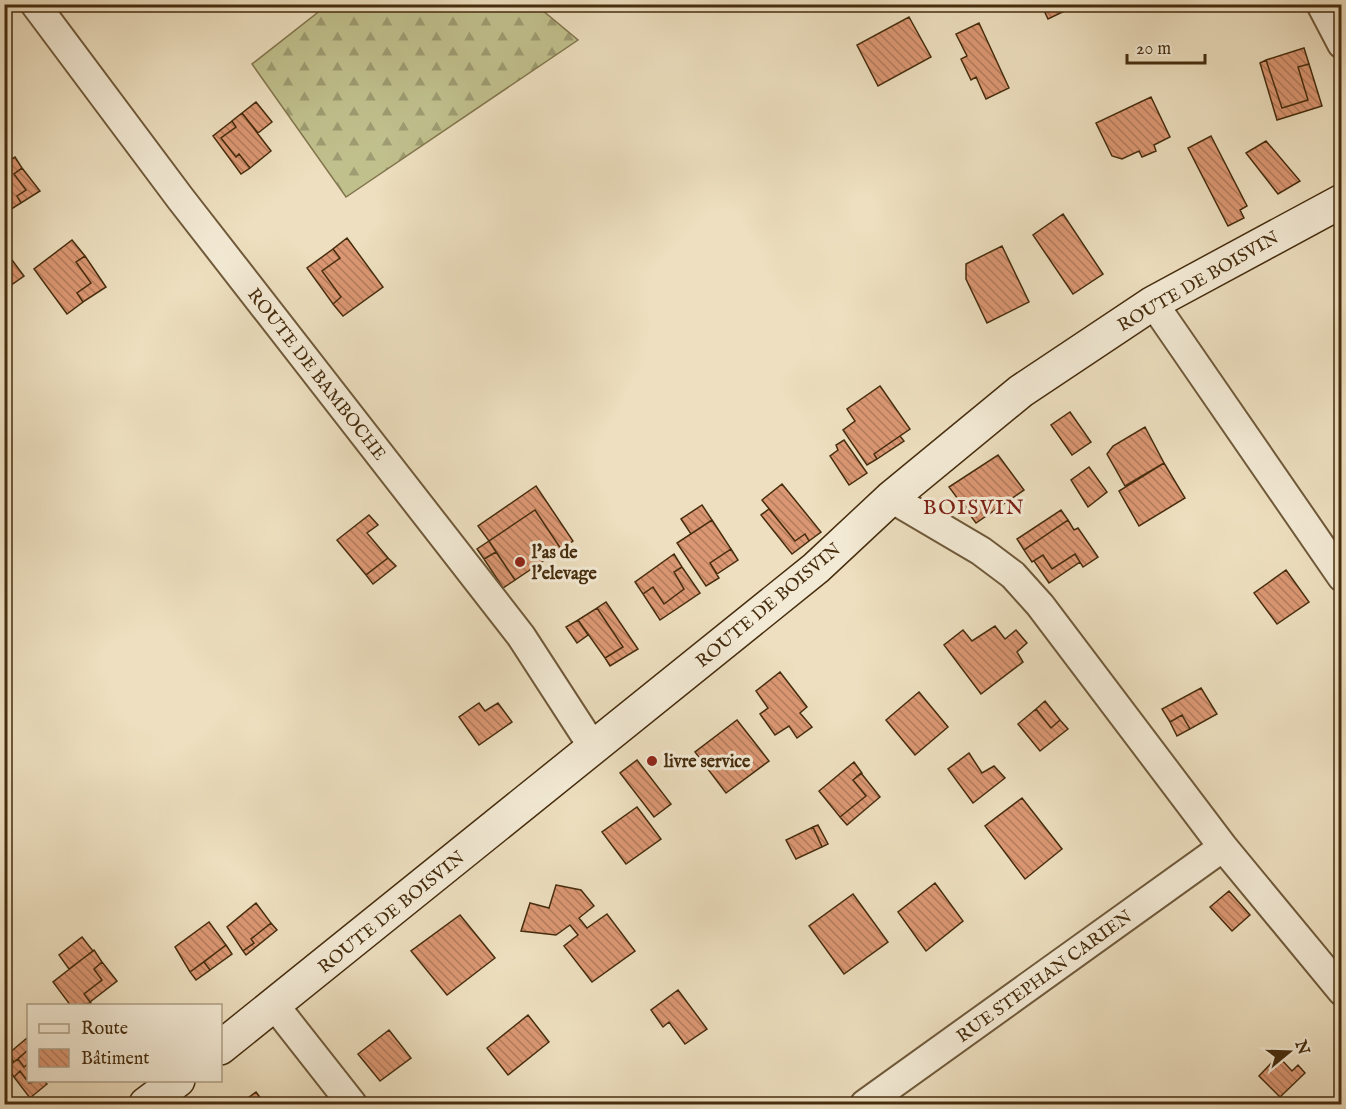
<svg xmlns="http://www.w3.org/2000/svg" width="1346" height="1109" font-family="'IM FELL English',serif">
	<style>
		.forest { fill: url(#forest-firs); stroke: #83764e; stroke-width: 1.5 }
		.building { fill: url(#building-back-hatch); stroke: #462d0e; stroke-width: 1.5 }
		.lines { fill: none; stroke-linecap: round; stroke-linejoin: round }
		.street-casing { stroke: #705a3a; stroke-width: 32 }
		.secondary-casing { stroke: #462d0e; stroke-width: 36 }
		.street { stroke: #f3ead5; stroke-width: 28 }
		.secondary { stroke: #f3ead5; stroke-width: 33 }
		.poi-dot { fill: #8f2418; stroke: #f3ead5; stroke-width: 2 }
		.labels { text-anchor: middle; stroke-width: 6; stroke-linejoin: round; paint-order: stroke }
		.street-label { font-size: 18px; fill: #462d0e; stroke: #f3ead5 }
		.poi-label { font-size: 18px; font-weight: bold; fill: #462d0e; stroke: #f3ead5; text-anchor: start }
		.quarter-label { font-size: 21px; letter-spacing: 1.5px; fill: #7a1f14; stroke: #f3ead5 }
	</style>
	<defs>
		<pattern id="forest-firs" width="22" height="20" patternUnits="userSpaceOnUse" patternTransform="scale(1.5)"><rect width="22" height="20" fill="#c0c08d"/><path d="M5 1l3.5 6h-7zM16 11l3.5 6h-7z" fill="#9e9c72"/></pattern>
		<pattern id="building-back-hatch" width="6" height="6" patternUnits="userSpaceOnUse" patternTransform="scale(1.5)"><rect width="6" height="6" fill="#db9773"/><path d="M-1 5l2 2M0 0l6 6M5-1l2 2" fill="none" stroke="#b37c5d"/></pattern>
	</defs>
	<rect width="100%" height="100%" fill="#eddfbf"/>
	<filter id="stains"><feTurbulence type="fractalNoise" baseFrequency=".00333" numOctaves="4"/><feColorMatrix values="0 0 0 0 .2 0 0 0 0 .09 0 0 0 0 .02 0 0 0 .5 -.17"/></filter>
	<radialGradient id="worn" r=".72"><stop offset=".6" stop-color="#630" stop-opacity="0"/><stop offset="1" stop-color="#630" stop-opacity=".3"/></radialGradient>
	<path class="forest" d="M319 5H536L578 40 346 197 252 64 317 13Z"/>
	<path class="building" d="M1041 4H1079L1048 19Z
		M909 17 931 57 878 86 857 45Z
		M979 23 1009 88 986 99 976 77 971 80 961 59 967 56 956 34Z
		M1304 48 1309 64 1298 67 1308 100 1282 108 1266 60Z
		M1266 60 1282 108 1308 100 1298 67 1309 64 1322 106 1277 120 1260 63Z
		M1151 97 1170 137 1154 145 1156 151 1142 157 1139 151 1122 159 1112 156 1096 123Z
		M256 102 272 122 258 133 242 113Z
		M242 113 271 151 250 168 239 154 236 157 221 138 236 127 232 121Z
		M232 121 236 127 221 138 236 157 239 154 250 168 241 174 213 136Z
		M1211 136 1247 206 1240 210 1244 218 1228 226 1188 148Z
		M1266 141 1300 181 1278 194 1246 153Z
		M15 157 22 168 14 174 26 190 17 196 21 203 5 213 4 164Z
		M22 168 40 191 21 203 17 196 26 190 14 174Z
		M1063 214 1103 274 1073 294 1033 235Z
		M347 238 383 287 343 316 333 304 341 297 322 271 340 258 333 249Z
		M72 240 85 256 76 262 91 283 77 293 83 302 67 314 34 269Z
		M1002 246 1029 302 987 323 966 279V264Z
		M333 249 340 258 322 271 341 297 333 304 307 268Z
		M85 256 106 287 83 302 77 293 91 283 76 262Z
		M12 260 24 276 7 288 4 284V266Z
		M880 386 910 429 874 454 877 459 867 465 843 430 855 421 847 409Z
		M1070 412 1091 442 1072 455 1051 425Z
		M1145 427 1164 463 1125 486 1107 454 1113 446Z
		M900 436 904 441 877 459 874 454Z
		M844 440 867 473 849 485 830 456 838 450 836 445Z
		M998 455 1024 490 976 523 949 487Z
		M1164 463 1185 498 1139 526 1119 491Z
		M1089 467 1107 492 1088 507 1071 480Z
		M782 484 821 532 809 541 805 534 795 541 762 500Z
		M536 486 573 541 561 549 535 510 489 541 478 526Z
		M702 505 712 520 691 534 681 519Z
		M769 509 795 541 805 534 809 541 792 554 761 515Z
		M535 510 561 549 515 580 489 541Z
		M1061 510 1068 520 1024 550 1017 539Z
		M369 515 378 525 367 533 388 558 366 575 337 540Z
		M712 520 731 549 710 563 719 578 706 586 677 543Z
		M1068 520 1074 530 1078 528 1098 557 1083 567 1075 554 1052 569 1043 555 1032 562 1024 550Z
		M489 541 496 552 484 559 477 549Z
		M731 549 738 560 717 574 710 563Z
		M496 552 515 580 503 588 484 559Z
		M674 554 682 567 674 572 684 589 664 604 653 587 643 594 635 582Z
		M1075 554 1080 562 1049 583 1034 561 1043 555 1052 569Z
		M388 558 396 566 373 584 366 575Z
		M682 567 700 593 660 620 643 594 653 587 664 604 684 589 674 572Z
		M1286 570 1309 602 1277 624 1254 593Z
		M606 602 638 649 610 666 605 658 623 647 597 608Z
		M597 608 623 647 605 658 578 620Z
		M578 620 588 635 577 643 566 627Z
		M995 626 1005 639 1016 630 1027 643 1017 652 1023 662 981 694 944 645 963 630 972 641Z
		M780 672 807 707 800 713 812 727 797 738 789 726 775 735 760 714 768 708 756 691Z
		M1201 688 1217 714 1190 729 1182 715 1170 722 1162 709Z
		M919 692 948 727 915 755 886 720Z
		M1045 701 1060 720 1051 728 1036 709Z
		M479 703 485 711 498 703 512 722 479 745 459 717Z
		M1036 709 1051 728 1060 720 1068 729 1040 751 1018 724Z
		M1182 715 1190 729 1177 736 1170 722Z
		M737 720 769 761 726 793 695 752Z
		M969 753 982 773 994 766 1005 778 973 803 948 769Z
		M637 760 671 804 654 817 620 773Z
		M854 762 862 773 853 780 866 796 840 817 819 791Z
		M861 773 880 797 847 825 840 817 866 796 853 780Z
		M1022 798 1062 849 1025 879 985 826Z
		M637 807 661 839 626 864 602 832Z
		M818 825 828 844 822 847 813 827Z
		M813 827 822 847 796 859 786 840Z
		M935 883 963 921 926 951 898 912Z
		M556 885 581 890 594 906 579 918 587 928 607 914 635 951 592 982 564 946 578 935 570 925 556 935 521 931 530 903 549 908Z
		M1229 891 1250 915 1232 931 1210 907Z
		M853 894 888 942 844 974 809 926Z
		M256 903 271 923 251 939 254 943 243 951 227 927Z
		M460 915 495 958 447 995 411 951Z
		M209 922 226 945 190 972 175 947Z
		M271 923 277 930 246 955 243 951 254 943 251 939Z
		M82 937 93 951 69 969 59 955Z
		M226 945 232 954 210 970 204 962Z
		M94 950 102 962 94 969 102 980 84 994 91 1003 71 1006 53 982Z
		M102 962 117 981 90 1002 84 994 102 980 94 969Z
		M204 962 210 970 196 980 190 972Z
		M678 990 707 1029 685 1044 669 1022 663 1027 651 1010Z
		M528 1015 549 1042 508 1075 487 1048Z
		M389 1030 411 1058 380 1081 358 1054Z
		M27 1038 28 1050 14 1062 8 1054Z
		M28 1050V1064L24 1067 18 1059Z
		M1278 1056 1292 1071 1298 1065 1305 1073 1280 1097 1259 1076Z
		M18 1059 24 1067 28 1064V1080H32L29 1083 20 1071 14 1077 6 1068Z
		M20 1071 29 1083 43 1080 47 1084 30 1098 14 1077Z
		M256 1092 265 1104H240Z"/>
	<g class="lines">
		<g class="street-casing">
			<path id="street" d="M35 4 180 198 521 636 593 747
				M1321 4 1342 44
				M1153 303 1342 577
				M891 498 981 551 1013 575 1040 605 1223 847 1342 991
				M275 1006 352 1104
				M865 1104 1223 847"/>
		</g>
		<g class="secondary-casing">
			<path id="secondary" d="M220 1048 816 568 891 498 1021 391 1153 303 1342 201
				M146 1104 178 1080"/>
		</g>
		<use href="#street" class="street"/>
		<use href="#secondary" class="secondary"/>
	</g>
	<g class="poi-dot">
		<circle cx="520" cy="562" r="6"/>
		<circle cx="652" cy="761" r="6"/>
	</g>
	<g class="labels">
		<g class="street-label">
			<text transform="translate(1198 281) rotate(-30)" y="6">ROUTE DE BOISVIN</text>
			<text transform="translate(317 374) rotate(52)" y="6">ROUTE DE BAMBOCHE</text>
			<text transform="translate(768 605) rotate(-40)" y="6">ROUTE DE BOISVIN</text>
			<text transform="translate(391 912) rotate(-39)" y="6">ROUTE DE BOISVIN</text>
			<text transform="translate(1044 976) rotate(-36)" y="6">RUE STEPHAN CARIEN</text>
		</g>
		<g class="poi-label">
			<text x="532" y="558">l'as de<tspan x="532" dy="21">l'elevage</tspan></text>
			<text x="664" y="767">livre service</text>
		</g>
		<g class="quarter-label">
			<text x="974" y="514">BOISVIN</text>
		</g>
	</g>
	<rect width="1346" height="1109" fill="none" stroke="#eddfbf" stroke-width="24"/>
	<rect x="6" y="6" width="1334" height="1097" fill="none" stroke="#462d0e" stroke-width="3"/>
	<rect x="12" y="12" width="1322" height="1085" fill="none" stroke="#462d0e" stroke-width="1.5"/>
	<rect x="27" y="1004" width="195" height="78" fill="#f3ead5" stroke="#ae9e85" stroke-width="1.5"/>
	<rect x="39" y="1024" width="30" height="9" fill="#f3ead5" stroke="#ae9e85" stroke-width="1.5"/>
	<text x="81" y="1034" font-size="18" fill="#462d0e">Route</text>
	<rect x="39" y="1049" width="30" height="18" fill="url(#building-back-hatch)" stroke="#ae9e85" stroke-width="1.5"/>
	<text x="81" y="1064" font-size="18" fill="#462d0e">Bâtiment</text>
	<g transform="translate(1289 1052) rotate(71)" stroke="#f3ead5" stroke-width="4.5" paint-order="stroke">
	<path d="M0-4.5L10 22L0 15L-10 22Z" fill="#462d0e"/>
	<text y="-9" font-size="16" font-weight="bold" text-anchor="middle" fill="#462d0e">N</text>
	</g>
	<path d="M1127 54v9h78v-9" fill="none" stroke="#462d0e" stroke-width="3"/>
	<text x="1136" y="54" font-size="18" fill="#462d0e" stroke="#f3ead5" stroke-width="4.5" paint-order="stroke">20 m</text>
	<rect width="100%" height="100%" filter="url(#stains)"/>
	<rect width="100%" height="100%" fill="url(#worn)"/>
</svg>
